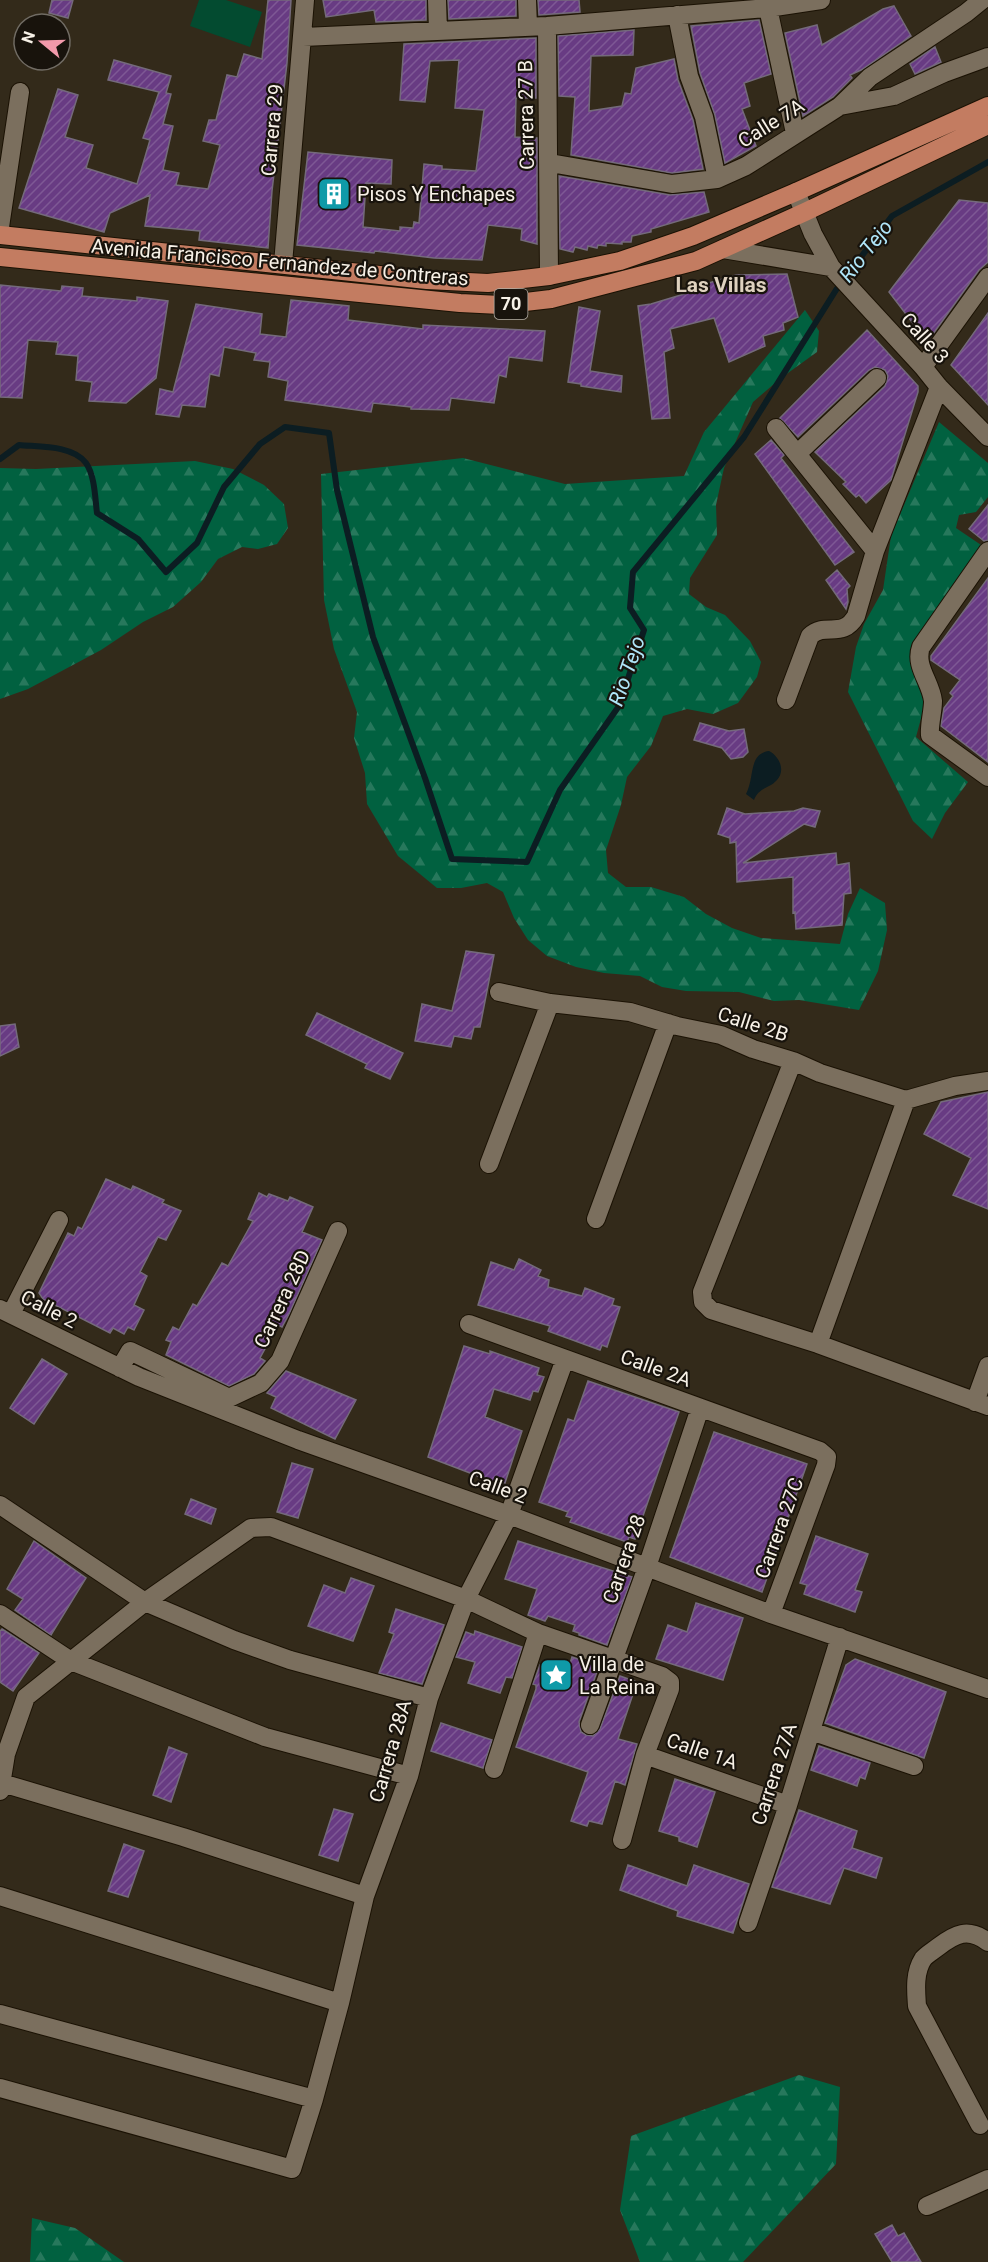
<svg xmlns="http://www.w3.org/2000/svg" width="988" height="2262" font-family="Roboto,sans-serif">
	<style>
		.grass { fill: #034b30 }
		.forest { fill: url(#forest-firs) }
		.water { fill: #0c1d22 }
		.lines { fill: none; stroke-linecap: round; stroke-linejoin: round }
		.stream { stroke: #0c1d22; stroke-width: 6 }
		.building { fill: url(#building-hatch); stroke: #746a7b; stroke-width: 1.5 }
		.minor-casing { stroke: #1b1204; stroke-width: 20 }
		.major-casing { stroke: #1b1204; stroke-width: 20 }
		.minor { stroke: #7b6f5e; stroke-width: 18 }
		.major { stroke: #c37c61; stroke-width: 18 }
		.labels { text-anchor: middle; stroke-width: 4.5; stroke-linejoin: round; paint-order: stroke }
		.shield { fill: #18130c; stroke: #b4aea5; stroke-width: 1.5 }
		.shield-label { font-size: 18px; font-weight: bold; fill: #f7f1e7 }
		.street-label { font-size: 20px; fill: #f7f1e7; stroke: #18130c }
		.poi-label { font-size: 20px; fill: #f7f1e7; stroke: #18130c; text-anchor: start }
		.water-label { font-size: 21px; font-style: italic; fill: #afe5f8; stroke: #18130c }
		.neighbourhood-label { font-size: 21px; font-weight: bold; fill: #dfd2bf; stroke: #18130c }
	</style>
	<defs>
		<pattern id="forest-firs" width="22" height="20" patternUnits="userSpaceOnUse" patternTransform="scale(1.5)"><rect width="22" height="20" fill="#016140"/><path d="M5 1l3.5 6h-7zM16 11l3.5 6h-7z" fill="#27785c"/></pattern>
		<pattern id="building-hatch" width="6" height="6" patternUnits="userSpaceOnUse" patternTransform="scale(1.5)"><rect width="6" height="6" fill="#683b83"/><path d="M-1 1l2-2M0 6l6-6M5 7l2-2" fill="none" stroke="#7e5895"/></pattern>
	</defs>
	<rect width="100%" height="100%" fill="#332a1a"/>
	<path class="grass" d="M199 0H226L262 12 250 47 190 26Z"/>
	<path class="forest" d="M805 310 819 331 817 352 781 378 753 402 724 468 716 505 717 535 690 578 689 594 706 607 725 615 750 641 761 662 757 677 738 703 713 714 687 709 663 716 651 746 627 777 621 805 606 850 608 873 626 887H651L684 897 706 914 732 928 761 938 840 944 848 914 860 888 885 903 887 930 878 971 859 1010 799 1000 774 1001 739 992 686 991 662 987 640 976 604 973 576 967 547 956 528 940 514 918 503 892 487 883 461 888H437L398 856 367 804 365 773 354 738 357 712 334 649 324 600 321 474 463 458 565 484 684 476 704 432Z
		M939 422 988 463V497L976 512 959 515 956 528 984 547 911 652 927 696 916 737 968 782 945 813 932 839 913 821 848 692 856 647 864 624 883 590 891 536Z
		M195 461 233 469 264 485 284 504 288 528 277 544 258 549 242 547 218 559 201 582 173 607 143 622 101 650 28 689 0 699V468L36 469Z
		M799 2075 840 2087 836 2164 743 2262H640L620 2210 631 2136Z
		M32 2218 75 2228 124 2262H30Z"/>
	<path class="water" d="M769 751C779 756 786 770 777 780 769 789 759 787 754 800L746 794C755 777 748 754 769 751Z"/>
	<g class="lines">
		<path class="stream" d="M0 459 19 445C38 447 73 445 86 463 95 476 95 498 97 513L138 539 166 572 197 543 224 487 260 444 285 427 329 433 337 490 373 637 425 778 452 859 527 862 560 790 619 706 644 630 630 608 633 572 744 437 836 290 892 216 988 162"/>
	</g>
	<path class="building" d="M52 0H73L68 18 49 13Z
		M268 0H291L287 63 272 191 268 248 199 240 200 231 145 226 150 195 110 213 104 232 19 208 58 89 78 95 65 137 93 145 86 168 137 184 150 140 143 138 159 92 108 80 114 60 171 76 166 93 171 94 163 124 173 126 163 170 179 173 176 185 208 189 220 145 203 141 209 120H216L227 75 237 77 244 54 262 59Z
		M323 0H426V20L376 22 374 10 326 17Z
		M448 0H516V16L449 19Z
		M538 0H579L580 12 539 15Z
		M894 6 911 36 861 70 850 75 852 78 833 97 803 116 785 33 817 25 822 45 883 9Z
		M759 20 771 74 744 83 750 106 742 109 756 146 725 163 715 115 700 73 691 26Z
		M634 30 633 55 591 56 589 111 622 106 625 93 631 94 636 68 674 59 678 80 693 120 703 169 672 173 571 155 575 97 559 96 558 36Z
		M536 38V98H516L515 137 537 138V244L521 240 522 229 488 225 482 260 434 258 375 251 374 253 297 245 308 152 392 160 391 184 366 183 363 227 400 231V227L413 228 414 222 419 223 424 164 442 166V169L476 171 484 110 455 108 459 60 430 61 425 102 400 100 404 44Z
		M935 47 941 62 915 74 910 64Z
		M559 176 670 195 704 192 709 212 651 229V232L632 236 631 242H622V244L606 243V246L598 245 597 248 588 246 587 250 575 247 573 252 560 249Z
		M959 200 988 203V262L979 270 930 338 925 339 889 292Z
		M787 274 798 317 783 323 784 330 763 336 765 346 729 362 714 318 670 329 674 348 664 352 670 418 652 419 638 306 651 304 704 288 702 285 736 275Z
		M0 285 61 291 62 286 83 288 82 296 137 301V297L168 301 156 378 126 403 89 401 92 382 76 380 78 356 56 354 58 342 28 340 22 398 0 397Z
		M291 300 349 306 348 320 423 329V325L545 331 542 361 509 357 506 377 499 375 494 403 451 398 449 410 411 409V407L373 403 371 412 285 400 288 381 268 377 270 362 254 360 256 353 224 347 219 376 210 374 205 407 182 405 179 417 156 414 160 389 173 392 196 304 262 314 260 334 286 337Z
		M579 307 600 311 590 371 622 376 621 392 581 386V384L568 382Z
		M988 313V405L951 365Z
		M867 330 918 386V392L891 480 866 503 859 495 856 497 843 484 846 482 815 452 885 386 888 376 885 370 875 367 869 370 798 437 780 418Z
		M771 440 784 455 781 458 854 552 835 565 755 454Z
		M988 505V540L984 541 969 529Z
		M837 570 850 586 847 589 848 602 846 609 826 580Z
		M988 578V762L941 726 944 708 953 696 950 693 960 680 931 660V656Z
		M700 723 729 731 744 729 748 752 743 757 731 759 722 748 694 740Z
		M727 808 745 814 794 811 803 808 820 811 815 827 804 824 743 863 836 853 837 865 849 863 851 893 844 894 842 925 796 929 795 912 793 913V877L737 882 736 842 730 843V838L718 834Z
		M466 951 494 955 480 1027H474L471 1039 454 1036 451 1047 415 1041 422 1004 452 1011Z
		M317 1013 403 1053 390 1079 365 1068 367 1064 306 1035Z
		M15 1024 19 1047 0 1056V1026Z
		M988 1092V1209L953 1195 971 1158 924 1134 941 1102Z
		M106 1179 131 1190 133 1186 164 1200 162 1203 181 1211 166 1240 158 1237 140 1272 147 1276 134 1305 144 1310 134 1330 128 1327 124 1334 113 1328 110 1333 43 1299 39 1293 68 1233 74 1236 78 1227 82 1229Z
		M259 1193 267 1197 269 1194 288 1201 290 1197 313 1207 302 1232 322 1240 289 1314 282 1327 278 1325 260 1358 265 1361 254 1374 229 1386 166 1355 171 1342 166 1340 173 1327 179 1330 193 1304 197 1306 222 1263 228 1266 253 1221 248 1219Z
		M519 1259 541 1270 538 1276 549 1280 548 1287 582 1296 585 1288 614 1299 612 1305 620 1307 607 1347 602 1345 600 1350 548 1331 550 1326 478 1305 491 1262 514 1270Z
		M464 1346 490 1354V1351L539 1368 537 1375 544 1377 538 1392 533 1391 530 1400 494 1389 485 1417 522 1431 505 1483 500 1482 499 1484 428 1457Z
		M42 1359 67 1374 34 1424 10 1408Z
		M286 1371 356 1400 335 1439 271 1408 276 1397 267 1393Z
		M588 1381 679 1412 635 1539 629 1537 627 1542 570 1522 572 1518 566 1516 568 1512 539 1502 568 1419 574 1421Z
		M714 1432 807 1464 762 1592 670 1557Z
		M292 1463 313 1469 298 1518 277 1512Z
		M191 1499 216 1509 211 1524 185 1514Z
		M816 1536 868 1554 855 1590 862 1592 855 1612 804 1594 807 1585 800 1583Z
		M34 1541 86 1578 51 1635 15 1610 23 1599 7 1589Z
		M518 1541 632 1577 607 1645 579 1635V1633L573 1631 575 1625 548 1616 545 1621 528 1615 537 1589 505 1579Z
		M351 1578 374 1586 353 1641 308 1626 324 1585 345 1593Z
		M696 1603 743 1618 723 1680 656 1659 668 1625 687 1632Z
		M396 1609 444 1625 422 1684 379 1673 394 1634 389 1632Z
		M2 1629 39 1653 13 1691 0 1682V1631Z
		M475 1631 522 1647 512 1678 506 1677 500 1693 468 1683 475 1662 456 1657 466 1632 474 1635Z
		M572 1657 599 1666 579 1722 581 1732 586 1735 593 1736 600 1729 620 1676 637 1682 618 1739 637 1744 625 1785 615 1781 602 1824 589 1821 587 1826 571 1821 588 1772 516 1747 536 1689V1685L533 1684 540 1665 567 1673Z
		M855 1659 946 1692 924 1758 825 1723 846 1665Z
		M441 1723 492 1740 483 1768 431 1751Z
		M819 1746 870 1763 865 1779 860 1777 857 1786 811 1770Z
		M169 1747 187 1754 171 1802 153 1795Z
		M675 1779 715 1792 697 1847 679 1841V1837L659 1831Z
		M334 1809 353 1814 338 1861 319 1855Z
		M799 1810 857 1831 852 1848 882 1858 876 1878 844 1868 830 1904 772 1887Z
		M124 1844 144 1851 128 1897 108 1891Z
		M628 1865 687 1886 694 1865 749 1884 733 1933 677 1916 678 1911 620 1890Z
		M892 2225 898 2236 904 2233 921 2262H892L875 2234Z"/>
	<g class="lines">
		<g class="minor-casing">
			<path id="minor" d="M437 0 438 31
				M527 0 528 26
				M768 8 795 133
				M677 15 689 76 704 117 717 179
				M547 26 549 276
				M303 37 547 26 768 8 821 0
				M840 106 894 96 944 73 988 57
				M550 163 672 184 717 179 746 166 840 106 870 77 966 13 982 0
				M796 192 813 234 831 267 923 367 939 387 988 437
				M0 227 20 92
				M723 249 831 267
				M283 264 305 0
				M923 367 988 277
				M776 428 875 551
				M797 454 877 378
				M988 551 921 647C914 666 931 682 933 701 933 712 929 724 930 735L988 777
				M786 700 810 636C826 621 842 640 856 616L875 551 939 387
				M499 992 550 1003 630 1012 677 1026 721 1035 753 1049 793 1061 820 1073 906 1100 955 1086 988 1081
				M793 1061 702 1292 703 1302 711 1310 818 1344 988 1406
				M489 1164 550 1003
				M596 1219 668 1023
				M0 1309 139 1377 298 1440 509 1515 771 1614 988 1689
				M11 1314 59 1220
				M469 1324 820 1451 827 1457 826 1465 771 1614
				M818 1344 906 1100
				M120 1368 130 1351 229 1398 261 1383 280 1361 338 1231
				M975 1402 988 1366
				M0 1505 145 1602 234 1640 290 1660 429 1698
				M0 1614 71 1661 265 1737 409 1776
				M590 1725 647 1567 700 1408
				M811 1731 914 1766
				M645 1755 788 1805
				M494 1769 538 1633
				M2 1783 183 1837 365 1896
				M0 1791 6 1754 26 1697 145 1602 251 1528 271 1527 466 1599 538 1633 662 1676 670 1682V1689L645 1755 622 1840
				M0 1896 340 2003
				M748 1923 788 1805 840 1637
				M0 2014 314 2099
				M0 2088 292 2169 314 2099 340 2003 365 1896 409 1776 429 1698 466 1599 509 1515 565 1359
				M980 2125 917 2006C916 1991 914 1973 923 1959 926 1955 933 1951 938 1947 955 1934 968 1927 988 1942
				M927 2206 988 2179"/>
		</g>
		<g class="major-casing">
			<path id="major" d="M0 235 427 280 488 283 549 276 620 261 693 236 796 192 988 106
				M0 257 460 303 500 305 551 299 696 261 805 212 988 125"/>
		</g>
		<use href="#minor" class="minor"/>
		<use href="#major" class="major"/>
	</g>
	<defs>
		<g id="building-square" transform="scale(1.725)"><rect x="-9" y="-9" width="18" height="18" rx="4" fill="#0f9aa8" stroke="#18130c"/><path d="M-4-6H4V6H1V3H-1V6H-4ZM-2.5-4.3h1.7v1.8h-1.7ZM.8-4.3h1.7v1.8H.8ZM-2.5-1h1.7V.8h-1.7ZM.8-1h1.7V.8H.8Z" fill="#fff"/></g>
		<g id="sight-square" transform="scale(1.725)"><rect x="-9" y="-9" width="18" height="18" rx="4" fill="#0f9aa8" stroke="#18130c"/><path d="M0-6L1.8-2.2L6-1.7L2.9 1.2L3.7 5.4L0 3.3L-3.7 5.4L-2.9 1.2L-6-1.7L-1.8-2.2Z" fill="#fff"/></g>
	</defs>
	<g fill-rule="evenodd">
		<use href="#building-square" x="334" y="194"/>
		<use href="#sight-square" x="556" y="1675"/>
	</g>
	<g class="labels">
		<rect class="shield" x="494.5" y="289" width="33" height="30" rx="4.5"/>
		<g class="shield-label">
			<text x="511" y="310">70</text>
		</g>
		<g class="street-label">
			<text transform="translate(526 115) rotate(-91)" y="7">Carrera 27 B</text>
			<text transform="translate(771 123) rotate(-32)" y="7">Calle 7A</text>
			<text transform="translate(272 130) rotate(-85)" y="7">Carrera 29</text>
			<text transform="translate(280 262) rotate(5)" y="7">Avenida Francisco Fernandez de Contreras</text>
			<text transform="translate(925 338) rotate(48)" y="7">Calle 3</text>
			<text transform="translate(753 1024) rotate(18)" y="7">Calle 2B</text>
			<text transform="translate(282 1299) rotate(-65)" y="7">Carrera 28D</text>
			<text transform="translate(49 1309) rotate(27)" y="7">Calle 2</text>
			<text transform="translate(656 1368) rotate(20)" y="7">Calle 2A</text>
			<text transform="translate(498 1487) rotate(20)" y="7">Calle 2</text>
			<text transform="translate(779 1528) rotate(-70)" y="7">Carrera 27C</text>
			<text transform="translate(624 1559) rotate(-71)" y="7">Carrera 28</text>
			<text transform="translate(390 1751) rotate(-74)" y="7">Carrera 28A</text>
			<text transform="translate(702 1751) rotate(19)" y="7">Calle 1A</text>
			<text transform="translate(774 1774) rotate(-72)" y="7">Carrera 27A</text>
		</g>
		<g class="poi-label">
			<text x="357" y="201">Pisos Y Enchapes</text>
			<text x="579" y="1671">Villa de<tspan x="579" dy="23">La Reina</tspan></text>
		</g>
		<g class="water-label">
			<text transform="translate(866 251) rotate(-52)" y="7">Rio Tejo</text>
			<text transform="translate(627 671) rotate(-71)" y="7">Rio Tejo</text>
		</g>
		<g class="neighbourhood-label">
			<text x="721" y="292">Las Villas</text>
		</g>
	</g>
	<g transform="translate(42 42) rotate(289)"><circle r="28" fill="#18130c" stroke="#716c64" stroke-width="1.5"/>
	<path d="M0-4.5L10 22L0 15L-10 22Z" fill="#f39aab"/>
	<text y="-9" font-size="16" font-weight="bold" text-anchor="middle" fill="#f7f1e7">N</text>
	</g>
</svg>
